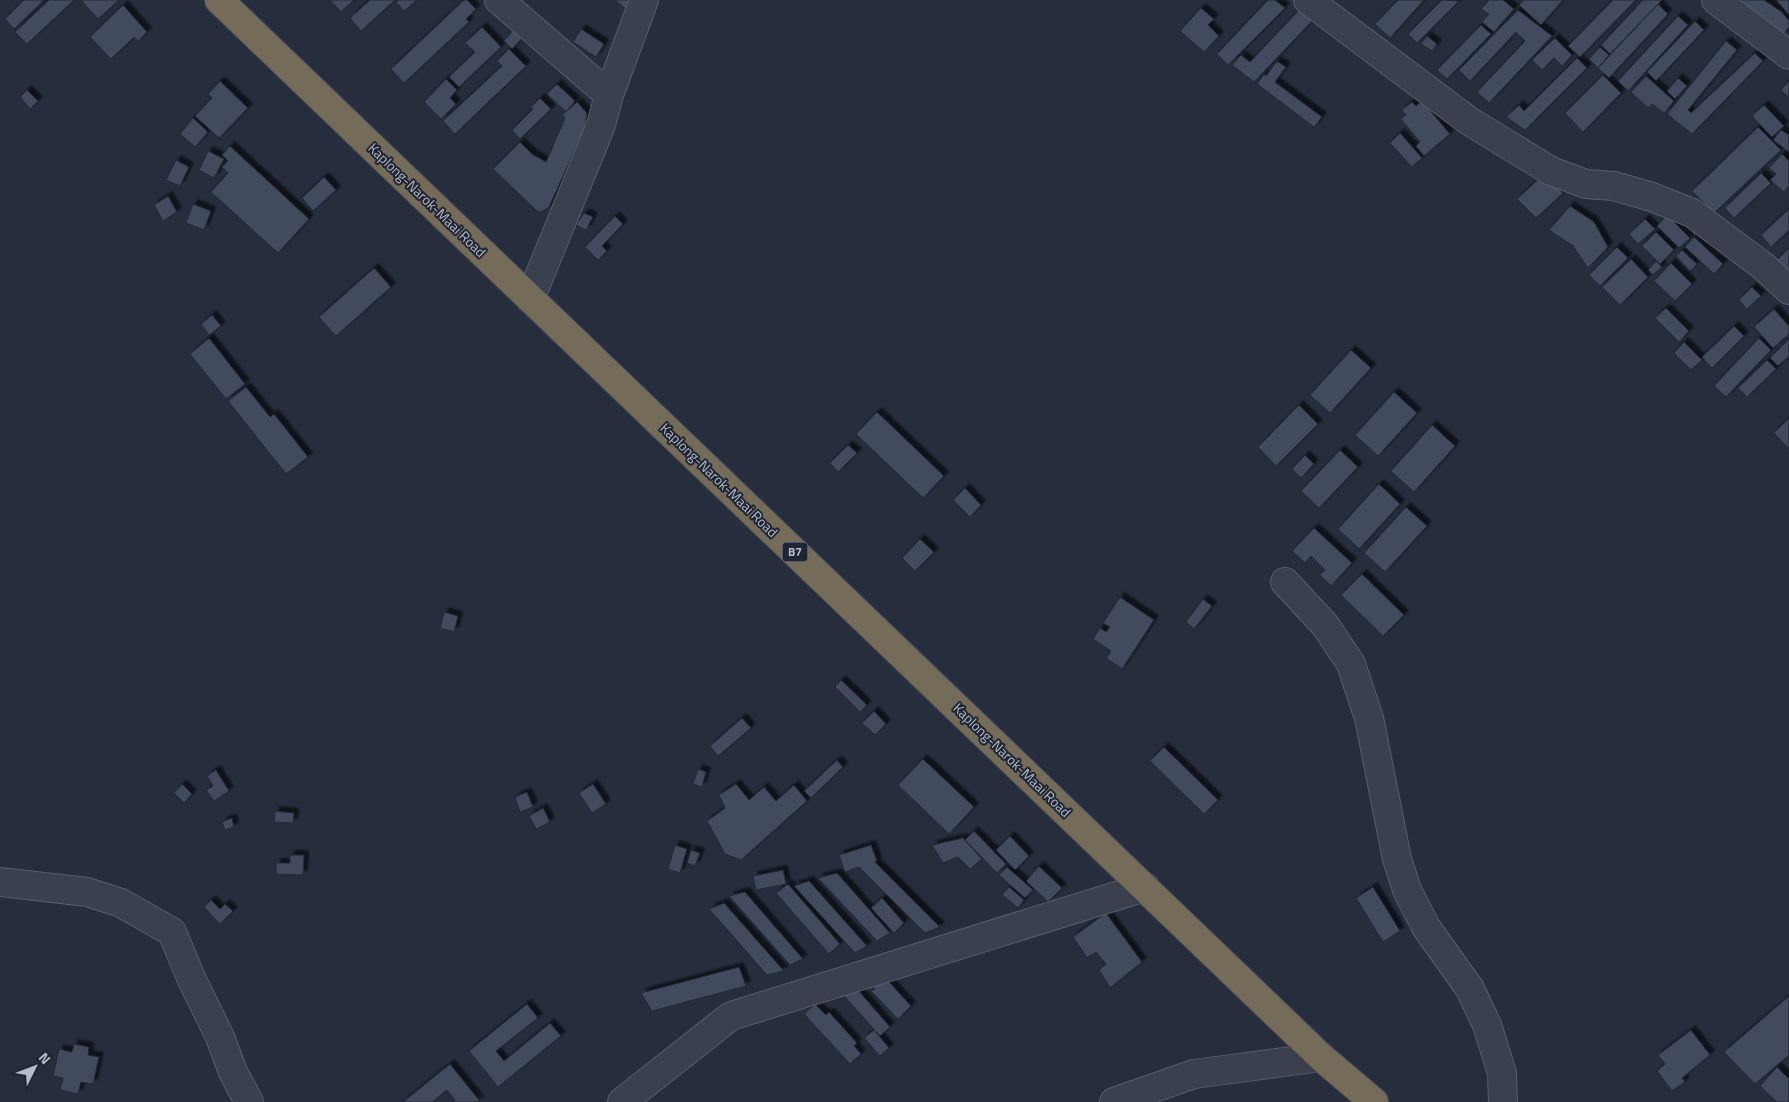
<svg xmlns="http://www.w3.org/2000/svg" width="1789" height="1102" font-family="'Titillium Web',sans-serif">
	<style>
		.building { fill: #434c5d; stroke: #212736; filter: url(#shadow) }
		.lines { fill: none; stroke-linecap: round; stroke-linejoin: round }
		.minor-casing { stroke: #585e6c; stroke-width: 30 }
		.highway-casing { stroke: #454b59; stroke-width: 30 }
		.minor { stroke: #3a404e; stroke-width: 28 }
		.highway { stroke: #746c58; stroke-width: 28 }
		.labels { text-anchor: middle; stroke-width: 4; stroke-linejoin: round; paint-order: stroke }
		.shield { fill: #1f2534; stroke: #898f9c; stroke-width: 1 }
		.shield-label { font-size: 12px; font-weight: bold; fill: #b7bcc9 }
		.street-label { font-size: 14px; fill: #b7bcc9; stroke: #1f2534 }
	</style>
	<defs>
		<filter id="shadow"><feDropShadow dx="4.5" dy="-4.5" stdDeviation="1" flood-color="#0009"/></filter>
	</defs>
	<rect width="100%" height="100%" fill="#262e3e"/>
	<path class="building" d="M24 0H44L14 29 5 19Z
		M49 0H74L27 44 15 32Z
		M81 0H119L98 19Z
		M330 0H354L341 12Z
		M370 0H395L361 31 350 18Z
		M399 0H417L404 11 396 2Z
		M464 0H467L476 9 466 19 469 22 404 83 391 69Z
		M615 0H629L626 9Z
		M1268 0H1275L1285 8 1228 65 1217 54Z
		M1398 0H1424L1390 38 1375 24Z
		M1442 0 1459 1 1417 43 1408 34Z
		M1489 0H1503L1514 9 1494 32 1482 22 1489 14 1481 9Z
		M1524 0H1563L1541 25 1519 5Z
		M1613 0H1636L1580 57 1568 46Z
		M1643 0H1662L1610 54 1601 45Z
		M1732 0H1764L1782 12 1789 21V27L1783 35Z
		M1776 0H1789V15Z
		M1658 4 1668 14 1609 78 1598 68Z
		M123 5 147 32 138 41 134 37 111 59 90 37Z
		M1201 8 1214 19 1208 25 1219 36 1204 52 1180 31Z
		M1300 9 1313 20 1254 82 1232 65 1241 55 1250 62Z
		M1518 10 1552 36 1489 103 1477 92 1525 41 1516 32 1470 81 1459 70Z
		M1678 16 1688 25 1628 91 1618 81Z
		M1695 21 1704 30 1656 81 1647 72Z
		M1481 25 1491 34 1447 79 1437 70Z
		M482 27 501 47 459 87 449 77 475 52 465 43Z
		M514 29 523 37 512 49 504 41Z
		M581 29 604 44 596 57 573 42Z
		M1427 36 1437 44 1432 51 1421 44Z
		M1555 38 1572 55 1562 66 1554 58 1542 70 1532 60Z
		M1726 41 1737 50 1688 110 1691 113 1755 53 1763 61 1692 134 1667 114Z
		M1600 47 1609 55 1598 68 1589 59Z
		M509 49 526 66 455 134 443 121 502 66 497 61Z
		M1577 58 1587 68 1525 130 1506 117 1519 105 1524 111Z
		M1277 61 1286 67 1275 82 1322 117 1314 127 1257 84 1264 74 1266 76Z
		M1603 75 1621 93 1583 132 1565 113Z
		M1646 76 1674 101 1664 113 1652 104 1648 108 1631 92Z
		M1678 78 1687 86 1675 99 1667 91Z
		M446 79 457 90 450 98 456 104 441 119 424 102Z
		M220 81 248 108 219 138 195 116 212 98 208 94Z
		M1789 81V98L1781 90Z
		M557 84 575 101 566 112 547 94Z
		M27 90 38 101 30 109 20 97Z
		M540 98 551 109 520 139 512 130 533 109 531 107Z
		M1422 101 1450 134 1424 156 1416 146 1420 142 1401 119 1406 115 1402 110 1412 102 1416 106Z
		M577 102 587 113 585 128 549 207 541 212 537 211 493 169 520 142 532 154 546 162 565 118 562 115Z
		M1764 105 1784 126 1772 137 1752 116Z
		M193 118 208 132 195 147 180 134Z
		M1758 127 1781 150 1714 213 1692 191Z
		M1781 130 1789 135V152L1773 140Z
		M1400 133 1422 158 1412 167 1390 143Z
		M230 146 309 219 278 253 211 192 228 173 222 167 228 161 222 155Z
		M208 151 224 159 214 178 199 170Z
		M1782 154 1789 161V186L1784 192 1770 180 1776 174 1769 168Z
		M176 160 189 167 180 186 166 180Z
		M1761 173 1771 183 1734 218 1725 208Z
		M1543 175 1563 193 1536 218 1517 199Z
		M324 177 336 190 313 211 302 198Z
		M168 196 177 212 163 221 154 205Z
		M193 204 211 211 204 230 186 223Z
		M1570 206 1594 222 1608 247 1588 268 1573 246 1549 230Z
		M1789 209V230L1771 247 1761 235Z
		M584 213 593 217 586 230 576 225Z
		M1667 215 1690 238 1679 248 1657 226Z
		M615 216 623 224 602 246 607 251 598 260 585 247Z
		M1645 219 1655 229 1638 244 1629 234Z
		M1656 232 1674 250 1660 264 1642 246Z
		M1694 237 1723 264 1714 274 1685 247Z
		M1617 247 1628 258 1600 286 1589 275Z
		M1789 248V271L1785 274 1774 263Z
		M1682 250 1697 264 1690 271 1676 256Z
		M1631 259 1648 277 1620 305 1602 287Z
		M1656 261 1662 267 1653 275 1648 270Z
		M1671 263 1692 284 1675 301 1654 281Z
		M374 268 391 287 336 336 319 317Z
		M1752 287 1761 296 1747 309 1739 300Z
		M1666 308 1689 331 1679 342 1655 318Z
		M1774 309 1789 326V334L1773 348 1754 327Z
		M212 315 221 326 209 335 201 324Z
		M1734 326 1744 336 1712 368 1702 357Z
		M209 338 245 384 226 399 190 354Z
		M1759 338 1771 350 1726 397 1714 386Z
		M1789 339V356L1778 366 1770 358Z
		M1684 342 1702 360 1691 370 1674 353Z
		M1351 350 1371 368 1330 413 1310 395Z
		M1767 360 1776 369 1747 397 1738 388Z
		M246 387 270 417 274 414 308 457 286 474 228 401Z
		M1394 392 1417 413 1378 456 1355 435Z
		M1299 405 1318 424 1276 466 1258 447Z
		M877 412 944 476 923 498 856 434Z
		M1789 418V449L1774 433Z
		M1432 425 1455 446 1414 492 1391 471Z
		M848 445 857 453 838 472 830 463Z
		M1340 450 1358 467 1319 508 1301 491Z
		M1305 455 1314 464 1301 478 1292 469Z
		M1379 484 1400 504 1359 549 1338 529Z
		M965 488 981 505 970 517 953 500Z
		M1406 507 1427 526 1385 572 1364 553Z
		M1314 528 1352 563 1331 586 1320 575 1325 570 1311 556 1305 563 1292 551Z
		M920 539 934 552 915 571 902 558Z
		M1362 574 1404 615 1383 636 1341 595Z
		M1120 597 1154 620 1122 669 1106 658 1111 651 1093 639 1100 628 1106 632 1110 627 1103 623Z
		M1203 599 1212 606 1194 629 1186 622Z
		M444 612 458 616 454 632 440 628Z
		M841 680 867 705 860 712 835 687Z
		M874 711 886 724 875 735 862 723Z
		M742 718 751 728 718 756 710 746Z
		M1164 747 1218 800 1204 814 1150 761Z
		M923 759 974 807 949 834 898 785Z
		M837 760 843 767 811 798 804 791Z
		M698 769 706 772 702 787 693 784Z
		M216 770 229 791 214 801 206 790 213 786 207 776Z
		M182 784 192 794 184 803 174 793Z
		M593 784 606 804 592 813 579 793Z
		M736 784 749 800 764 787 776 801 794 785 807 801 741 860 725 854 707 821 725 808 719 795Z
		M527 792 533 807 520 812 515 797Z
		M543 808 550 822 536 829 529 816Z
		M275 811 294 813 293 823 274 822Z
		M232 818 234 827 225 830 222 822Z
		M974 831 1006 864 997 873 965 840Z
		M1010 836 1029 856 1015 870 996 850Z
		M963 838 982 859 970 869 958 857 943 863 932 845Z
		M675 845 687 849 680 873 668 869Z
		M871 845 877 861 875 862 940 927 925 933 859 867 845 872 839 855Z
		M691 850 700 853 695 866 687 863Z
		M290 855H304L303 875 276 874V863H290Z
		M1039 866 1062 888 1048 902 1026 881Z
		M1007 867 1033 890 1025 898 999 875Z
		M783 870 786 884 756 890 753 876Z
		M837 873 890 933 877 941 818 878Z
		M809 881 867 946 855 953 794 886Z
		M788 884 840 944 829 954 776 893Z
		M1009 887 1024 900 1018 908 1002 895Z
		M1373 887 1400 931 1383 942 1356 898Z
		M745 892 803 959 790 965 729 896Z
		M882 898 904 923 894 933 871 908Z
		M211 900 220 909 225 904 233 911 220 924 204 907Z
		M724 903 784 971 767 975 709 909Z
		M1106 913 1142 962 1110 988 1099 970 1106 964 1096 952 1087 958 1073 937Z
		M739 967 746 986 652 1011 641 993Z
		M879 971 911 1006 898 1019 871 991 875 989 862 978Z
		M834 985 858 990 890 1027 880 1036Z
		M1789 996V1055L1755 1084 1724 1052Z
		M527 1004 538 1018 496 1051 504 1061 550 1023 561 1036 498 1087 469 1051Z
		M815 1004 826 1015 829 1012 857 1043 854 1046 861 1054 850 1064 804 1014Z
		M874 1030 889 1048 880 1056 864 1038Z
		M1691 1030 1710 1055 1682 1078 1685 1082 1672 1091 1657 1071 1665 1064 1658 1055Z
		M74 1044 89 1047 88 1055 99 1057 93 1084 81 1082 78 1094 60 1090 63 1078 53 1076 59 1049 72 1052Z
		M450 1064 479 1100 477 1102H452L455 1100 447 1090 432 1102H403Z
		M1777 1067 1789 1079V1100L1787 1102H1777L1760 1086Z"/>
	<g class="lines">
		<g class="minor-casing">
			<path id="minor" d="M499 0 609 95
				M1308 0 1469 121 1551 171 1586 184 1614 186 1652 197 1692 213 1763 266 1789 290
				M1716 0 1789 55
				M530 299 601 125 609 95 644 0
				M1285 582 1325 625 1351 664 1369 718 1397 859 1407 890 1426 927 1470 989 1487 1025 1502 1073 1503 1102
				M0 882 87 892 121 903 172 932 192 980 220 1037 233 1072 249 1102
				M622 1102 731 1016 1145 887
				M1114 1102 1194 1074 1321 1057"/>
		</g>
		<g class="highway-casing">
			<path id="highway" d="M219 0 1321 1057 1374 1102"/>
		</g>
		<use href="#minor" class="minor"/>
		<use href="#highway" class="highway"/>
	</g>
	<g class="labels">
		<rect class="shield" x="782.5" y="542.5" width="25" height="19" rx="4"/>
		<g class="shield-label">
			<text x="795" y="556">B7</text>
		</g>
		<g class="street-label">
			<text transform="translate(427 200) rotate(44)" y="5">Kaplong-Narok-Maai Road</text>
			<text transform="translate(719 480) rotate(44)" y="5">Kaplong-Narok-Maai Road</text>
			<text transform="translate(1012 760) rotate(44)" y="5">Kaplong-Narok-Maai Road</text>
		</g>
	</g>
	<g transform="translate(35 1067) rotate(48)" stroke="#1f2534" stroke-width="4" paint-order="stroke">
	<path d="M0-4L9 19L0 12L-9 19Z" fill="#b7bcc9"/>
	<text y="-8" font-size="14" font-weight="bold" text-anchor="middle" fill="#b7bcc9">N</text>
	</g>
</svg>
